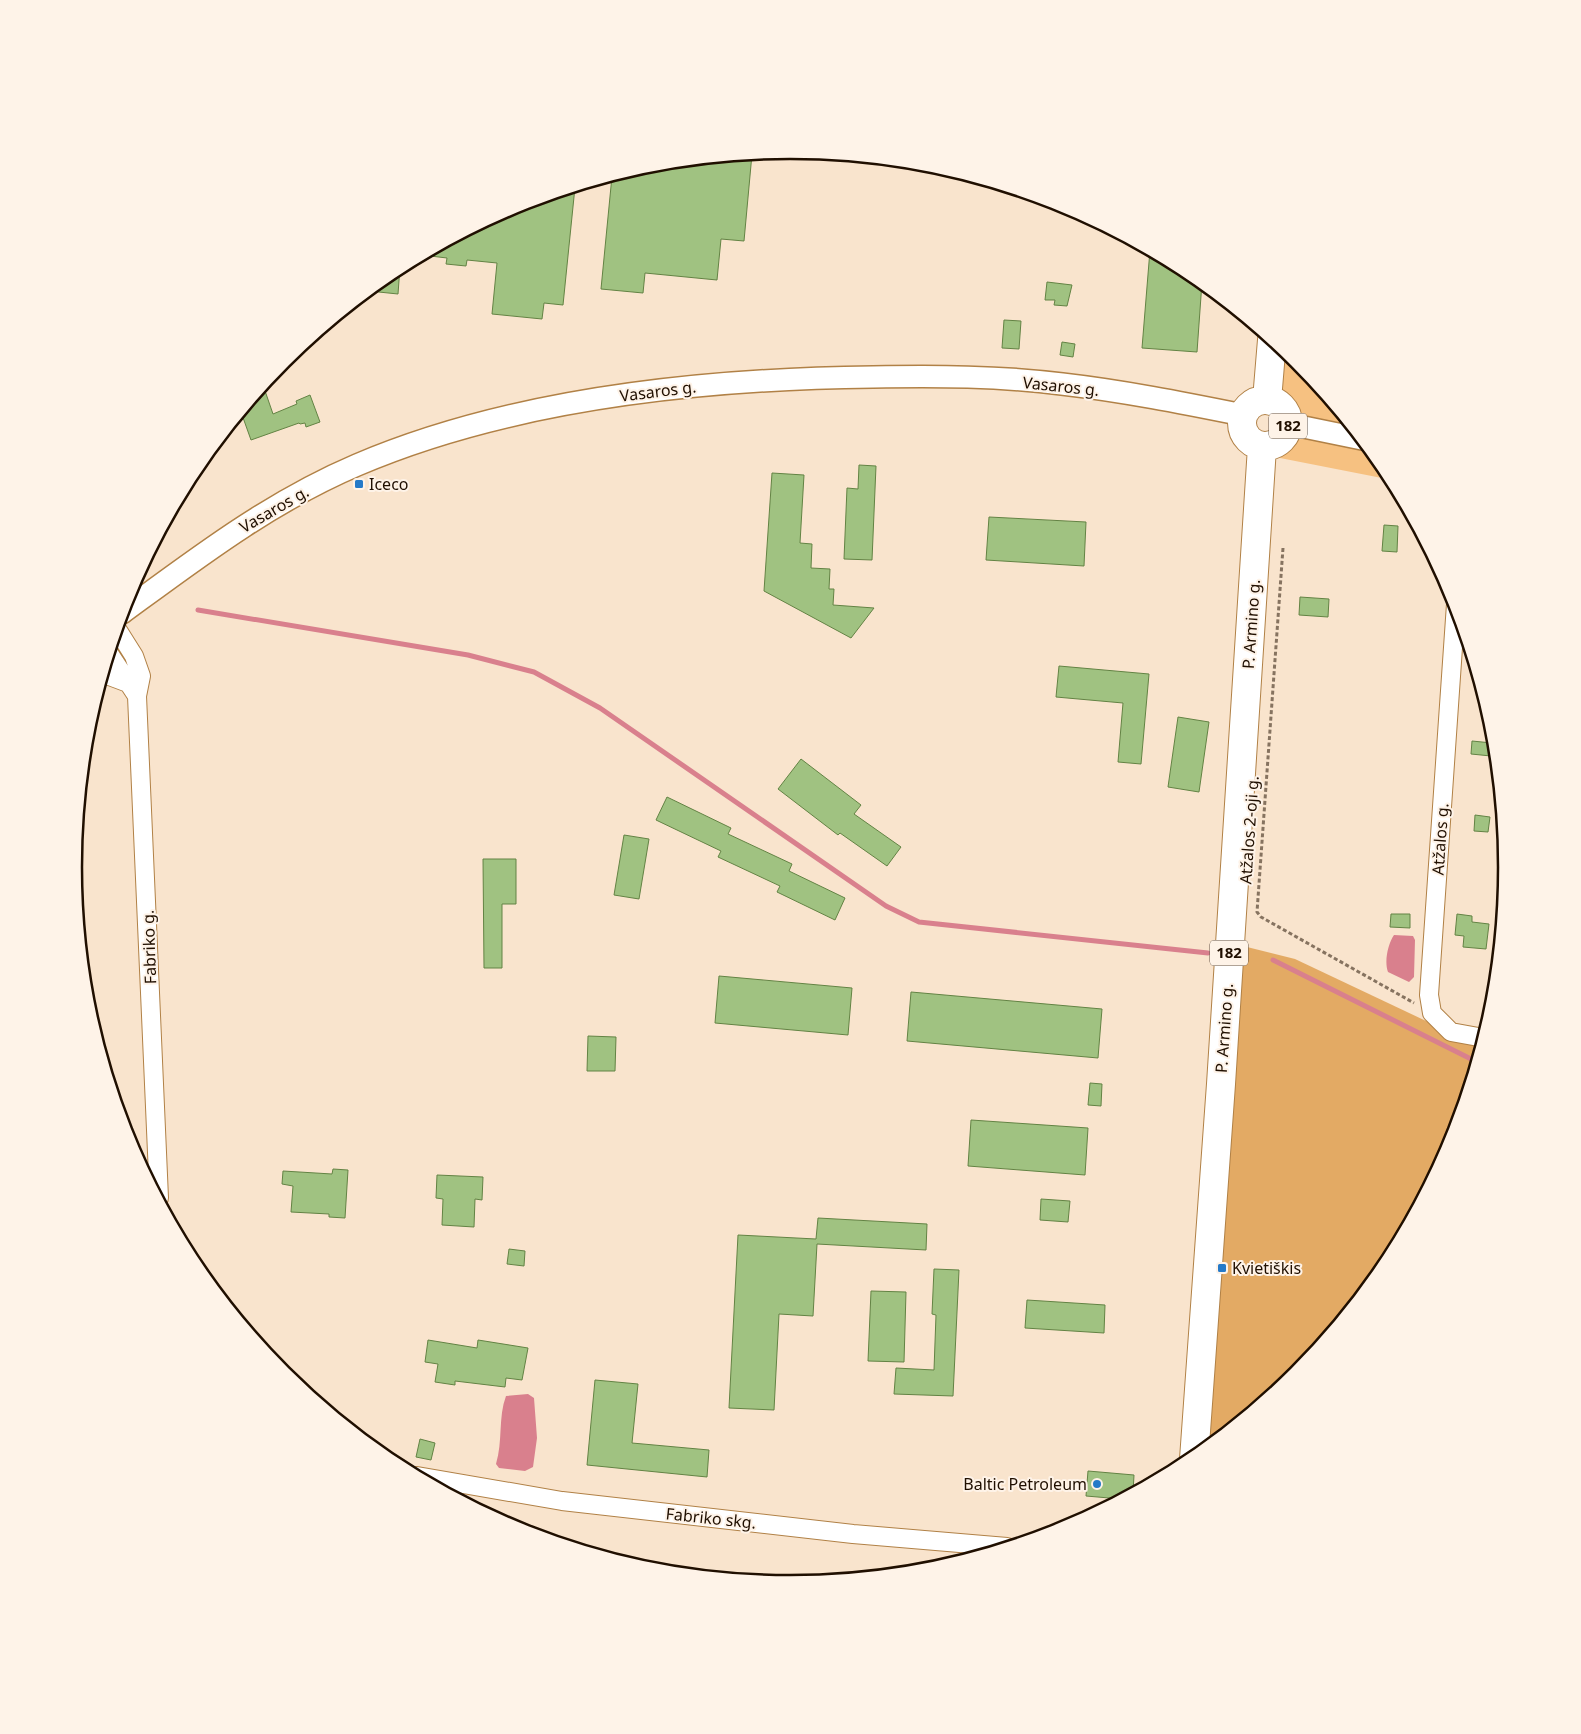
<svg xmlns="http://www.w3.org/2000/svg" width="1581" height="1734" font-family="'Noto Sans',sans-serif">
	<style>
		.green { fill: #f6c181 }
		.forest { fill: #e3aa64 }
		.water { fill: #d9808d }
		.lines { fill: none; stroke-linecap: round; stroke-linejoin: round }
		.stream { stroke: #d9808d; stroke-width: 5 }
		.building { fill: #a0c281; stroke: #638344 }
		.minor-casing { stroke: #b18146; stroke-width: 20 }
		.tertiary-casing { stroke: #b18146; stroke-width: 24 }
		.primary-casing { stroke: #b18146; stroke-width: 30 }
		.path { stroke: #867360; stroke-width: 3; stroke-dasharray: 4 2.5; stroke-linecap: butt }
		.minor { stroke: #fff; stroke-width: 18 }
		.tertiary { stroke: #fff; stroke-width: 21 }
		.primary { stroke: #fff; stroke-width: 28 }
		.poi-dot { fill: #257ac8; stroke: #fef3e8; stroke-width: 2 }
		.labels { text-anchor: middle; stroke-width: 4; stroke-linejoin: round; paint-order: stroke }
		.shield { fill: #fef3e8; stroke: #635346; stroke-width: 1 }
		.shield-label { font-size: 15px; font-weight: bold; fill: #200f00 }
		.street-label { font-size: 16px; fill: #200f00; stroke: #fef3e8 }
		.poi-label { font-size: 16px; fill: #200f00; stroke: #fef3e8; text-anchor: start }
		.rim { fill: none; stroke: #200f00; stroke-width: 2.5 }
	</style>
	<rect width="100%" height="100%" fill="#f9e4cd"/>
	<path class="green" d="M1282 347 1298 360 1353 428C1329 423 1286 424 1280 394 1278 380 1281 362 1282 347Z
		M1305 438 1317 441 1319 438 1370 449 1392 480 1280 458 1290 442Z"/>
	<path class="forest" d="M1243 946 1295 959 1481 1047 1453 1142 1386 1265 1297 1374 1209 1447Z"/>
	<path class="water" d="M1394 935 1413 936 1415 940 1414 977 1409 982 1388 972C1384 961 1388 944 1394 935Z
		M528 1394 534 1398 537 1438 533 1467 525 1471 499 1468 496 1464C503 1441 498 1417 506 1396Z"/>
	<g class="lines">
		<path class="stream" d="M198 610 468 655 534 672 600 708 886 906 919 922 1208 953
			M1273 960 1477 1062"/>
	</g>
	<path class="building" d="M752 154 744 241 721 239 717 280 645 273 643 293 601 289 612 176 651 164Z
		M575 187 563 305 544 303 542 319 492 314 497 263 467 260 466 266 446 264 447 258 422 255 516 205Z
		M1150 250 1189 271 1202 282 1197 352 1142 348Z
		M400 267 398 294 369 291 393 271Z
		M1047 282 1072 285 1067 306 1054 305 1055 300H1045Z
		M1004 320 1021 321 1019 349 1002 348Z
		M1062 342 1075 344 1073 357 1060 355Z
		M263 385 273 414 297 404 296 401 310 395 320 422 306 427 305 423 300 424 299 423 251 440 241 412Z
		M859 465 876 466 872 560 844 559 847 488 858 489Z
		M772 473 804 475 800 543 812 544 811 568 830 569 829 589H834L833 605 874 608 851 638 764 591Z
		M989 517 1086 522 1084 566 986 560Z
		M1384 525 1398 526 1397 552 1382 551Z
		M1300 597 1329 599 1328 617 1299 615Z
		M1059 666 1149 674 1141 764 1118 762 1123 703 1056 697Z
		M1178 717 1209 722 1199 792 1168 787Z
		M1472 741 1492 743 1491 756 1471 754Z
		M801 759 861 805 854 814 901 847 887 866 840 833 838 835 778 789Z
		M667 797 731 828 728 834 792 864 789 871 845 898 835 920 777 892 780 886 718 857 721 851 656 820Z
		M1475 815 1490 817 1488 832 1474 831Z
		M624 835 649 839 639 899 614 895Z
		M483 859H516V904H502V968H484Z
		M1391 914H1410V928L1390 927Z
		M1457 914 1472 916V922L1489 924 1486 949 1463 947 1464 936 1455 935Z
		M719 976 852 988 848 1035 715 1023Z
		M911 992 1102 1009 1098 1058 907 1041Z
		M588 1036 616 1037 615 1071H587Z
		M1090 1083 1102 1084 1101 1106 1088 1105Z
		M971 1120 1088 1128 1085 1175 968 1166Z
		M333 1169 348 1170 345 1218 329 1217V1214L291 1212 293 1186 282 1184 283 1171 332 1174Z
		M437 1175 483 1177 482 1200 475 1199 474 1227 442 1225 443 1199 436 1198Z
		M1041 1199 1070 1201 1068 1222 1040 1220Z
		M818 1218 927 1224 926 1250 817 1244 813 1316 779 1314 774 1410 729 1408 738 1235 816 1239Z
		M509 1249 525 1251 524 1266 507 1264Z
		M934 1269 959 1270 953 1396 894 1394 896 1368 934 1370 936 1315 932 1314Z
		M871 1291 906 1292 904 1362 868 1361Z
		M1027 1300 1105 1305 1104 1333 1025 1328Z
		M428 1340 477 1348 478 1340 528 1348 522 1380 506 1378 505 1387 455 1381V1385L435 1382 438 1364 425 1362Z
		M595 1380 638 1384 632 1443 709 1450 707 1477 587 1465Z
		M420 1439 435 1443 431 1460 416 1457Z
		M1088 1471 1134 1475 1133 1493 1121 1499 1086 1496Z"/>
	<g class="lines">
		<g class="minor-casing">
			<path id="minor" d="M1456 604 1429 995 1432 1013 1451 1032 1484 1038
				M117 629 134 656 141 676 137 696 159 1198
				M110 655 137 696
				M104 674 128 683
				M417 1476 562 1501 853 1534 1007 1547"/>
		</g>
		<g class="tertiary-casing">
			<path id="tertiary" d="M1289 424 1362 439
				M122 613C197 558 270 502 357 465 514 398 703 379 873 377 936 376 1000 376 1062 384 1123 391 1183 403 1243 415"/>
		</g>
		<g class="primary-casing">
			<path id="primary" d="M1242 423a23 23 0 1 1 46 0a23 23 0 1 1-46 0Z
				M1267 400 1272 340
				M1194 1459 1221 1084 1262 447"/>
		</g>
		<path class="path" d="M1283 548 1257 912 1261 917 1414 1003"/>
		<use href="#minor" class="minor"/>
		<use href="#tertiary" class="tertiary"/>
		<use href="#primary" class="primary"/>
	</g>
	<g class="poi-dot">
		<rect x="354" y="479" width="10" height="10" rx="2.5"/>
		<rect x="1217" y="1263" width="10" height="10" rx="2.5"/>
		<circle cx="1097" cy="1484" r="5"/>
	</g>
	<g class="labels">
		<g class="shield">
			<rect x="1269" y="413.5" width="38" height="25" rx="4"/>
			<rect x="1210" y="940.5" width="38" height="25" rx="4"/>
		</g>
		<g class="shield-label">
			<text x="1288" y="431">182</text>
			<text x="1229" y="958">182</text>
		</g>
		<g class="street-label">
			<text transform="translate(1061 386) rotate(6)" y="6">Vasaros g.</text>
			<text transform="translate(658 391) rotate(-7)" y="6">Vasaros g.</text>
			<text transform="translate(274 509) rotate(-30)" y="6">Vasaros g.</text>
			<text transform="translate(1251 624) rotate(-86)" y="6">P. Armino g.</text>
			<text transform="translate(1249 830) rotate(-86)" y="6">Atžalos 2-oji g.</text>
			<text transform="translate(1440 839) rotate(-86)" y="6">Atžalos g.</text>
			<text transform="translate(149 947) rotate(-92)" y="6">Fabriko g.</text>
			<text transform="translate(1224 1028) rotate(-86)" y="6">P. Armino g.</text>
			<text transform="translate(711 1518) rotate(6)" y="6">Fabriko skg.</text>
		</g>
		<g class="poi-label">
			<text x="369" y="490">Iceco</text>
			<text x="1232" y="1274">Kvietiškis</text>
			<text x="1087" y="1490" text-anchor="end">Baltic Petroleum</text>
		</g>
	</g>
	<path d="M0 0H1581V1734H0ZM82 867a708 708 0 1 1 1416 0a708 708 0 1 1-1416 0Z" fill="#fef3e8" fill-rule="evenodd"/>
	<path class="rim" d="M82 867a708 708 0 1 1 1416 0a708 708 0 1 1-1416 0Z"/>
</svg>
